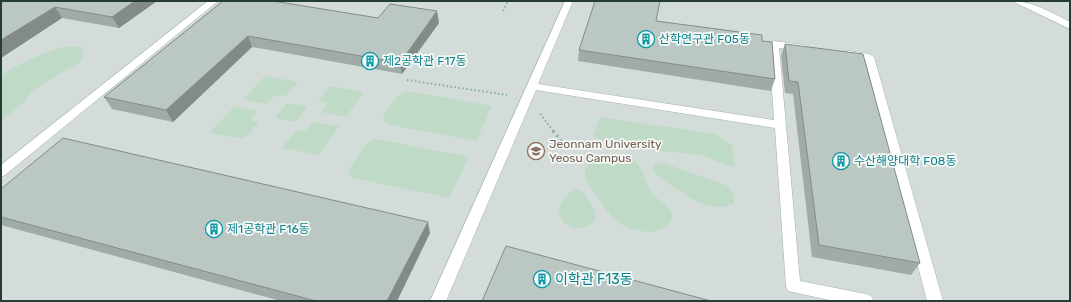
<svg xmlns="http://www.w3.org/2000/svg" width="1071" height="302" font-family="Rubik,'Noto Sans KR',sans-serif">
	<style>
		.built { fill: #d3dcd8 }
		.green { fill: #bfdbc7 }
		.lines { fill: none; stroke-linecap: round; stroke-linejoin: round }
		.minor-casing { stroke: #a7b4b0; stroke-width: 1 }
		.path-far1 { stroke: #88ada1; stroke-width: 2; stroke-dasharray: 1.5 2.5; stroke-linecap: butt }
		.path { stroke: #88ada1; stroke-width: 3; stroke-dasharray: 2 3.5; stroke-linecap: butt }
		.minor { fill: #fff; fill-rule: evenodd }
		.wall { fill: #a0aba7 }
		.shaded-wall { fill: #828b88 }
		.building { fill: #bac7c2; stroke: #828b88 }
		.labels { text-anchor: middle; stroke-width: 3.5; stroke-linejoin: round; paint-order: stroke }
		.culture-label { font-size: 12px; fill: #0d838f; stroke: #f5f9f7; text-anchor: start }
		.education-label { font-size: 12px; fill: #785e54; stroke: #f5f9f7; text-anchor: start }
		.near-culture-label { font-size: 14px; fill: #0d838f; stroke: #f5f9f7; text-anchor: start }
	</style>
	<rect width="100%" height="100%" fill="#e4ece9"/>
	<path class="built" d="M1 1H1070V301H1Z"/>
	<path class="green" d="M67 46 82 47 83 58 80 62 43 84 32 92 23 104 1 120V75C23 62 43 52 67 46Z
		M265 76 298 82 285 96 275 95 267 104 243 100Z
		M330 86 364 92 346 117 321 112 328 103 318 101Z
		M405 92H411L492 106 476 141 390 125 385 123 383 120C385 110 396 95 405 92Z
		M287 103 307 107 296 122 275 118Z
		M234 107 258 111 250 120 259 122 244 139 209 133Z
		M600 117 715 134 732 145 735 168 701 155 625 147 593 137Z
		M313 122 339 126 319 155 282 148 296 130 306 132Z
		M377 139 382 140 469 157 449 198 353 178 349 175 350 168 365 145 370 141Z
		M615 156C648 154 639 180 655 197 657 199 657 198 660 200 666 203 669 209 672 214 671 239 633 233 619 223 612 219 589 187 586 179 585 175 584 170 586 167 592 159 606 158 615 156Z
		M657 163 666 164 728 186 734 194V203C708 218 678 189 657 175L653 170V165Z
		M578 189H580C587 196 595 209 596 218 587 236 558 229 559 209 563 199 567 192 578 189Z"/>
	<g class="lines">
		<g class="minor-casing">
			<path id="minor" d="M208 1H218L5 175 1 177V165Z
				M565 1H573L538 84 774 120 769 44 774 41 804 45 806 47 801 50 779 48 800 281 866 294 871 296 874 301H834L788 291 786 286 775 128 536 90 446 301H430Z
				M1012 1C1033 1 1051 12 1070 22V29Z
				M849 51 869 54 874 57 943 301H927L865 59 845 56 844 54 845 52Z"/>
		</g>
		<path class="path-far1" d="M503 11 508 1
			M407 80 507 95
			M540 114 554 132"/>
		<path class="path" d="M553 131 564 144"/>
		<use href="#minor" class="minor"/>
	</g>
	<path class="wall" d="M2 1H157L119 28 62 18 1 58V2Z
		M223 1 378 18 439 23 402 74 252 47 173 122 112 109 104 97Z
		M656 21 762 41 775 79 771 91 578 61 579 50Z
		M785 44 920 263 911 275 812 257 793 94 785 93 781 55Z
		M1 189 430 233 397 301H281L1 225Z"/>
	<path class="shaded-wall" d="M135 1H157L119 28 112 17Z
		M55 7 62 18 1 58V40Z
		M437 11 439 23 402 74 400 63Z
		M248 36 252 47 173 122 166 110Z
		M428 222 430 233 397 301H387Z"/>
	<path class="building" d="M2 1H135L112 17 55 7 1 40V2Z
		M223 1H273L378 18 390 4 437 11 400 63 248 36 166 110 104 97Z
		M595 1H660L656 21 762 35V41L772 42 775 79 579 50Z
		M785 44 863 54 920 263 819 245 798 82 789 81Z
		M63 138 428 222 387 301H316L1 217V189Z
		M506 246 711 301H482Z"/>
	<defs>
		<g id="building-ring" transform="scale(0.9)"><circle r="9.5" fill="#f5f9f7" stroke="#0f9aa8" stroke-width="1.5"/><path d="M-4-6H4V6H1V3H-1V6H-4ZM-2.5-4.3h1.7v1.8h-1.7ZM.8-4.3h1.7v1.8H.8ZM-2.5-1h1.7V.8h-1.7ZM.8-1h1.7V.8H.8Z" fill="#0f9aa8"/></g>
		<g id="university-ring" transform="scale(0.9)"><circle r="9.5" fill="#f5f9f7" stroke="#8d6e63" stroke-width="1.5"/><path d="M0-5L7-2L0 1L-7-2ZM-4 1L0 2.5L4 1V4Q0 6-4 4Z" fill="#8d6e63"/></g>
	</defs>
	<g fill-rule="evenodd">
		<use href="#building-ring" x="646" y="39"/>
		<use href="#building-ring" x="370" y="61"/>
		<use href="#university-ring" x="536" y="151"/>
		<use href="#building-ring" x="841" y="161"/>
		<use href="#building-ring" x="214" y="229"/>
		<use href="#building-ring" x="542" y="279"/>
	</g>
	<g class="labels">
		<g class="culture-label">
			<text x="659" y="43">산학연구관 F05동</text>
			<text x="383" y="65">제2공학관 F17동</text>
			<text x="854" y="165">수산해양대학 F08동</text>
			<text x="227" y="233">제1공학관 F16동</text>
		</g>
		<g class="education-label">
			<text x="549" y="148">Jeonnam University<tspan x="549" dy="14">Yeosu Campus</tspan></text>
		</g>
		<g class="near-culture-label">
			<text x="555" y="284">이학관 F13동</text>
		</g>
	</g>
	<rect width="1071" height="302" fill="none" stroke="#253c36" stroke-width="4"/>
</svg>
